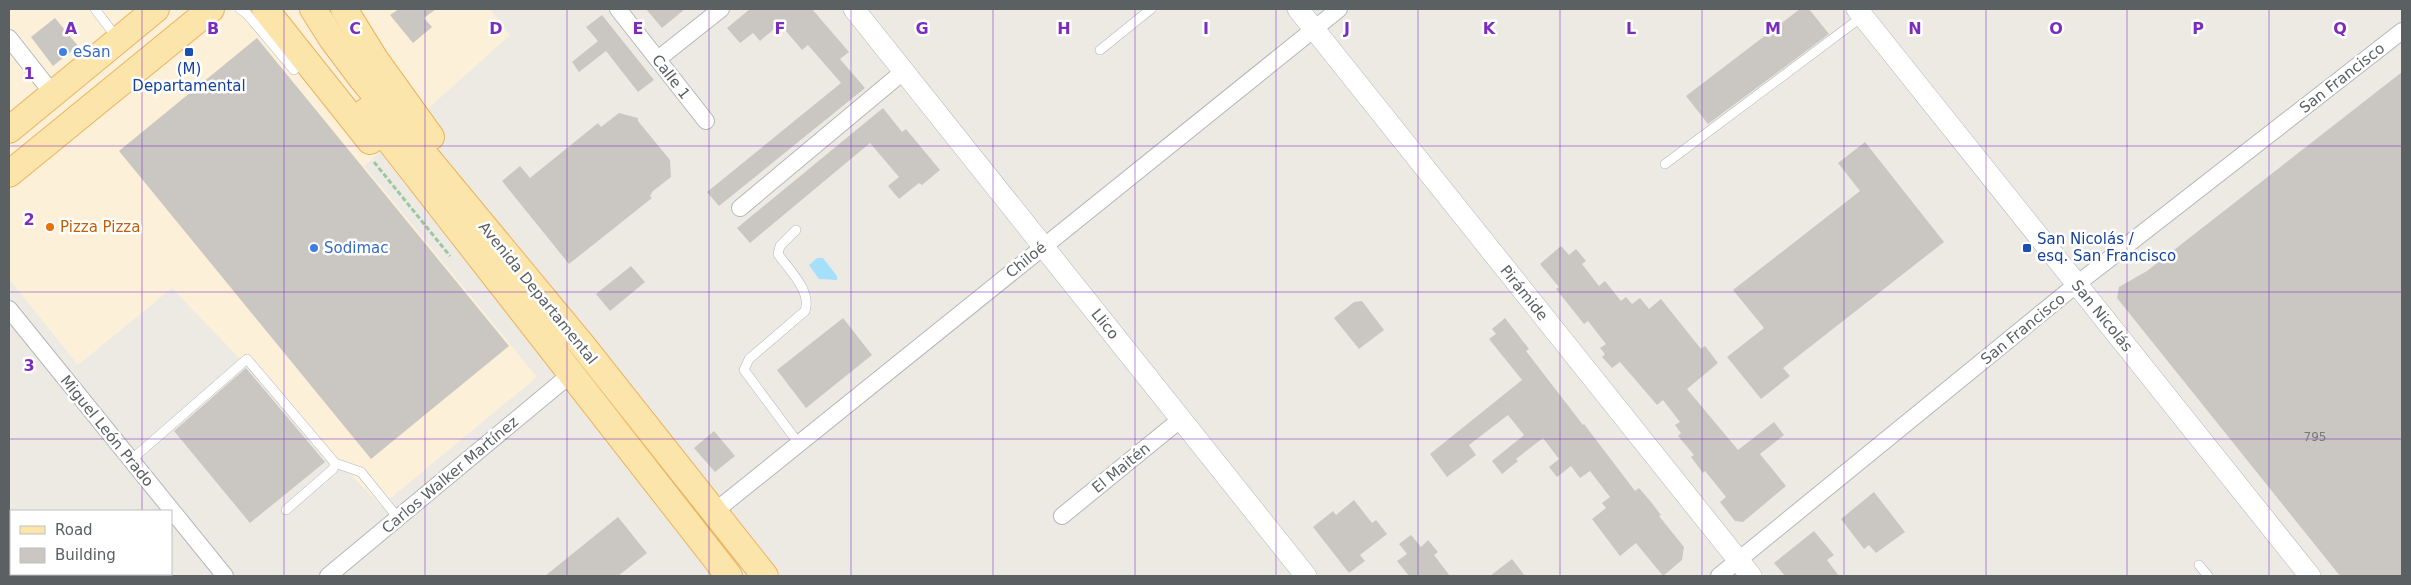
<svg xmlns="http://www.w3.org/2000/svg" width="2411" height="585" font-family="'DejaVu Sans',sans-serif">
	<style>
		.commercial { fill: #fcf0d9 }
		.water { fill: #a5e0fb }
		.building { fill: #cac7c2 }
		.lines { fill: none; stroke-linecap: round; stroke-linejoin: round }
		.service-casing { stroke: #b4b6ba; stroke-width: 10 }
		.minor-casing { stroke: #b4b6ba; stroke-width: 18 }
		.tertiary-casing { stroke: #b4b6ba; stroke-width: 22 }
		.primary-casing { stroke: #ebb35f; stroke-width: 28 }
		.path { stroke: #9bc7a2; stroke-width: 3; stroke-dasharray: 5 2.5; stroke-linecap: butt }
		.service { stroke: #fff; stroke-width: 9 }
		.minor { stroke: #fff; stroke-width: 16 }
		.tertiary { stroke: #fff; stroke-width: 21 }
		.primary { stroke: #fbe5aa; stroke-width: 26 }
		.grid { fill: none; stroke: #7b2cbf; stroke-width: 1; stroke-opacity: 0.55 }
		.shop-dot { fill: #3f7fe0; stroke: #fff; stroke-width: 2 }
		.transit-dot { fill: #1a4fb4; stroke: #fff; stroke-width: 2 }
		.food-dot { fill: #e8710a; stroke: #fff; stroke-width: 2 }
		.labels { text-anchor: middle; stroke-width: 5; stroke-linejoin: round; paint-order: stroke }
		.number-label { font-size: 12px; fill: #777a7b }
		.shop-label { font-size: 15px; fill: #366cbe; stroke: #fff; text-anchor: start }
		.transit-label { font-size: 15px; fill: #164399; stroke: #fff }
		.street-label { font-size: 15px; fill: #5b6063; stroke: #fff }
		.food-label { font-size: 15px; fill: #c56008; stroke: #fff; text-anchor: start }
		.grid-label { font-size: 16px; text-anchor: middle; font-weight: bold; fill: #7b2cbf; stroke: #fff; stroke-width: 5; stroke-linejoin: round; paint-order: stroke }
	</style>
	<rect width="100%" height="100%" fill="#edeae3"/>
	<path class="commercial" d="M9 9H490L510 35 364 166 537 377 381 506 172 288 78 365 9 279Z"/>
	<path class="water" d="M817 258H823L837 276V280L819 279 809 265Z"/>
	<path class="building" d="M399 9H436L424 18 432 27 413 43 390 15Z
		M646 9H685L662 28Z
		M750 9H812L849 52 840 59 865 88 719 206 707 192 841 83 808 45 802 50 780 24 760 41 753 33 740 43 727 28Z
		M1800 9H1809L1829 34 1708 124 1686 96Z
		M602 15 654 80 638 92 606 51 579 72 572 62 598 41 586 27Z
		M55 18 78 46 53 66 31 37Z
		M257 38 509 346 371 459 119 151Z
		M2402 72V576H2340L2117 298 2119 287 2147 271Z
		M883 108 902 132 906 129 940 170 922 185 919 183 899 199 888 186 899 177 870 143 750 243 737 228Z
		M619 113 638 118V121L670 160 671 177 653 191 650 196 652 198 569 264 502 181 520 166 530 178 598 123 601 127Z
		M1865 142 1944 242 1783 368 1790 376 1761 399 1727 357 1764 328 1733 290 1860 191 1838 163Z
		M1561 246 1569 255 1576 249 1586 261 1582 264 1599 286 1605 281 1621 301 1626 297 1632 304 1640 298 1649 309 1661 299 1701 349 1705 346 1718 363 1687 389 1738 450 1774 422 1784 435 1760 454 1786 486 1743 522 1735 521 1720 502 1726 497 1705 471 1703 473 1691 457 1694 455 1678 436 1681 433 1675 425 1680 422 1663 400 1657 405 1620 362 1612 368 1602 357 1605 354 1600 348 1606 344 1588 321 1584 324 1556 289 1559 287 1540 264Z
		M631 266 645 282 610 311 596 294Z
		M1362 301 1384 330 1359 349 1334 318 1354 302Z
		M843 318 872 355 806 408 777 370Z
		M1505 318 1529 349 1526 351 1583 425 1584 424 1635 491 1639 488 1651 502 1661 515 1659 516 1684 547 1682 560 1663 576 1636 543 1620 556 1592 519 1606 508 1602 503 1610 497 1590 471 1580 478 1571 466 1557 477 1549 467 1559 459 1543 438 1516 459 1518 461 1502 474 1492 461 1524 435 1508 415 1469 445 1476 455 1447 477 1430 454 1522 380 1489 339 1496 334 1492 329Z
		M246 368 325 462 250 523 174 431Z
		M714 431 735 456 715 472 694 448Z
		M1874 492 1905 532 1876 553 1869 545 1864 549 1841 519Z
		M1354 500 1372 523 1376 520 1387 534 1360 555 1365 561 1349 573 1313 527 1333 511 1336 515Z
		M618 517 647 553 618 576H545Z
		M1814 531 1834 555 1827 560 1839 576H1785L1774 563Z
		M1411 535 1421 547 1428 540 1438 552 1434 555 1450 576H1409L1397 561 1407 554 1399 544Z
		M1512 559 1525 576H1490Z"/>
	<g class="lines">
		<g class="service-casing">
			<path id="service" d="M95 9 117 38
				M240 9 247 14 294 70
				M1100 50 1151 9
				M1665 164 1863 16
				M796 230 780 246 778 254C789 270 812 291 805 311L749 359 744 370 799 444
				M131 460 247 359 335 463 333 469 286 510
				M335 463 361 472 398 518
				M2199 565 2208 576"/>
		</g>
		<g class="minor-casing">
			<path id="minor" d="M618 9 706 121
				M9 38 53 94
				M658 59 721 9
				M740 208 904 71
				M9 309 225 576
				M714 512 1339 9
				M1062 516 1181 419
				M328 576 571 374
				M1719 576 2077 284 2402 31"/>
		</g>
		<g class="tertiary-casing">
			<path id="tertiary" d="M854 9 1306 576
				M1298 9 1751 576
				M1857 9 2310 576"/>
		</g>
		<g class="primary-casing">
			<path id="primary" d="M265 9 370 141
				M313 9 332 39 362 79 583 346 765 576
				M344 9 375 59 431 137
				M366 111 729 576
				M9 130 156 9
				M9 174 211 9"/>
		</g>
		<path class="path" d="M374 162 450 256"/>
		<use href="#service" class="service"/>
		<use href="#minor" class="minor"/>
		<use href="#tertiary" class="tertiary"/>
		<use href="#primary" class="primary"/>
	</g>
	<path class="grid" d="M142 9V511M284 9V576M425 9V576M567 9V576M709 9V576M851 9V576M993 9V576M1135 9V576M1276 9V576M1418 9V576M1560 9V576M1702 9V576M1844 9V576M1986 9V576M2127 9V576M2269 9V576M9 146H2402M9 292H2402M9 439H2402M142 574V576"/>
	<g class="shop-dot">
		<circle cx="63" cy="52" r="5"/>
		<circle cx="314" cy="248" r="5"/>
	</g>
	<g class="transit-dot">
		<rect x="184" y="47" width="10" height="10" rx="2.5"/>
		<rect x="2022" y="243" width="10" height="10" rx="2.5"/>
	</g>
	<circle class="food-dot" cx="50" cy="227" r="5"/>
	<g class="labels">
		<g class="number-label">
			<text x="2315" y="441">795</text>
		</g>
		<g class="shop-label">
			<text x="73" y="57">eSan</text>
			<text x="324" y="253">Sodimac</text>
		</g>
		<g class="transit-label">
			<text x="189" y="74">(M)<tspan x="189" dy="17">Departamental</tspan></text>
			<text x="2037" y="244" text-anchor="start">San Nicolás /<tspan x="2037" dy="17">esq. San Francisco</tspan></text>
		</g>
		<g class="street-label">
			<text transform="translate(671 77) rotate(52)" y="5">Calle 1</text>
			<text transform="translate(2342 78) rotate(-38)" y="5">San Francisco</text>
			<text transform="translate(1026 260) rotate(-39)" y="5">Chiloé</text>
			<text transform="translate(538 293) rotate(51)" y="5">Avenida Departamental</text>
			<text transform="translate(1524 293) rotate(51)" y="5">Pirámide</text>
			<text transform="translate(2102 316) rotate(51)" y="5">San Nicolás</text>
			<text transform="translate(1105 324) rotate(51)" y="5">Llico</text>
			<text transform="translate(2023 329) rotate(-39)" y="5">San Francisco</text>
			<text transform="translate(107 431) rotate(51)" y="5">Miguel León Prado</text>
			<text transform="translate(1121 468) rotate(-39)" y="5">El Maitén</text>
			<text transform="translate(450 475) rotate(-40)" y="5">Carlos Walker Martínez</text>
		</g>
		<g class="food-label">
			<text x="60" y="232">Pizza Pizza</text>
		</g>
	</g>
	<g class="grid-label">
		<text x="71" y="34">A</text>
		<text x="213" y="34">B</text>
		<text x="355" y="34">C</text>
		<text x="496" y="34">D</text>
		<text x="638" y="34">E</text>
		<text x="780" y="34">F</text>
		<text x="922" y="34">G</text>
		<text x="1064" y="34">H</text>
		<text x="1206" y="34">I</text>
		<text x="1347" y="34">J</text>
		<text x="1489" y="34">K</text>
		<text x="1631" y="34">L</text>
		<text x="1773" y="34">M</text>
		<text x="1915" y="34">N</text>
		<text x="2056" y="34">O</text>
		<text x="2198" y="34">P</text>
		<text x="2340" y="34">Q</text>
		<text x="29" y="79">1</text>
		<text x="29" y="225">2</text>
		<text x="29" y="371">3</text>
	</g>
	<rect width="2411" height="585" fill="none" stroke="#5b6063" stroke-width="20"/>
	<rect x="10" y="510" width="162" height="65" fill="#ffffff" stroke="#bdbfc1"/>
	<rect x="20" y="526" width="25" height="8" fill="#fbe5aa" stroke="#bdbfc1"/>
	<text x="55" y="535" font-size="15" fill="#5b6063">Road</text>
	<rect x="20" y="548" width="25" height="15" fill="#cac7c2" stroke="#bdbfc1"/>
	<text x="55" y="560" font-size="15" fill="#5b6063">Building</text>
</svg>
